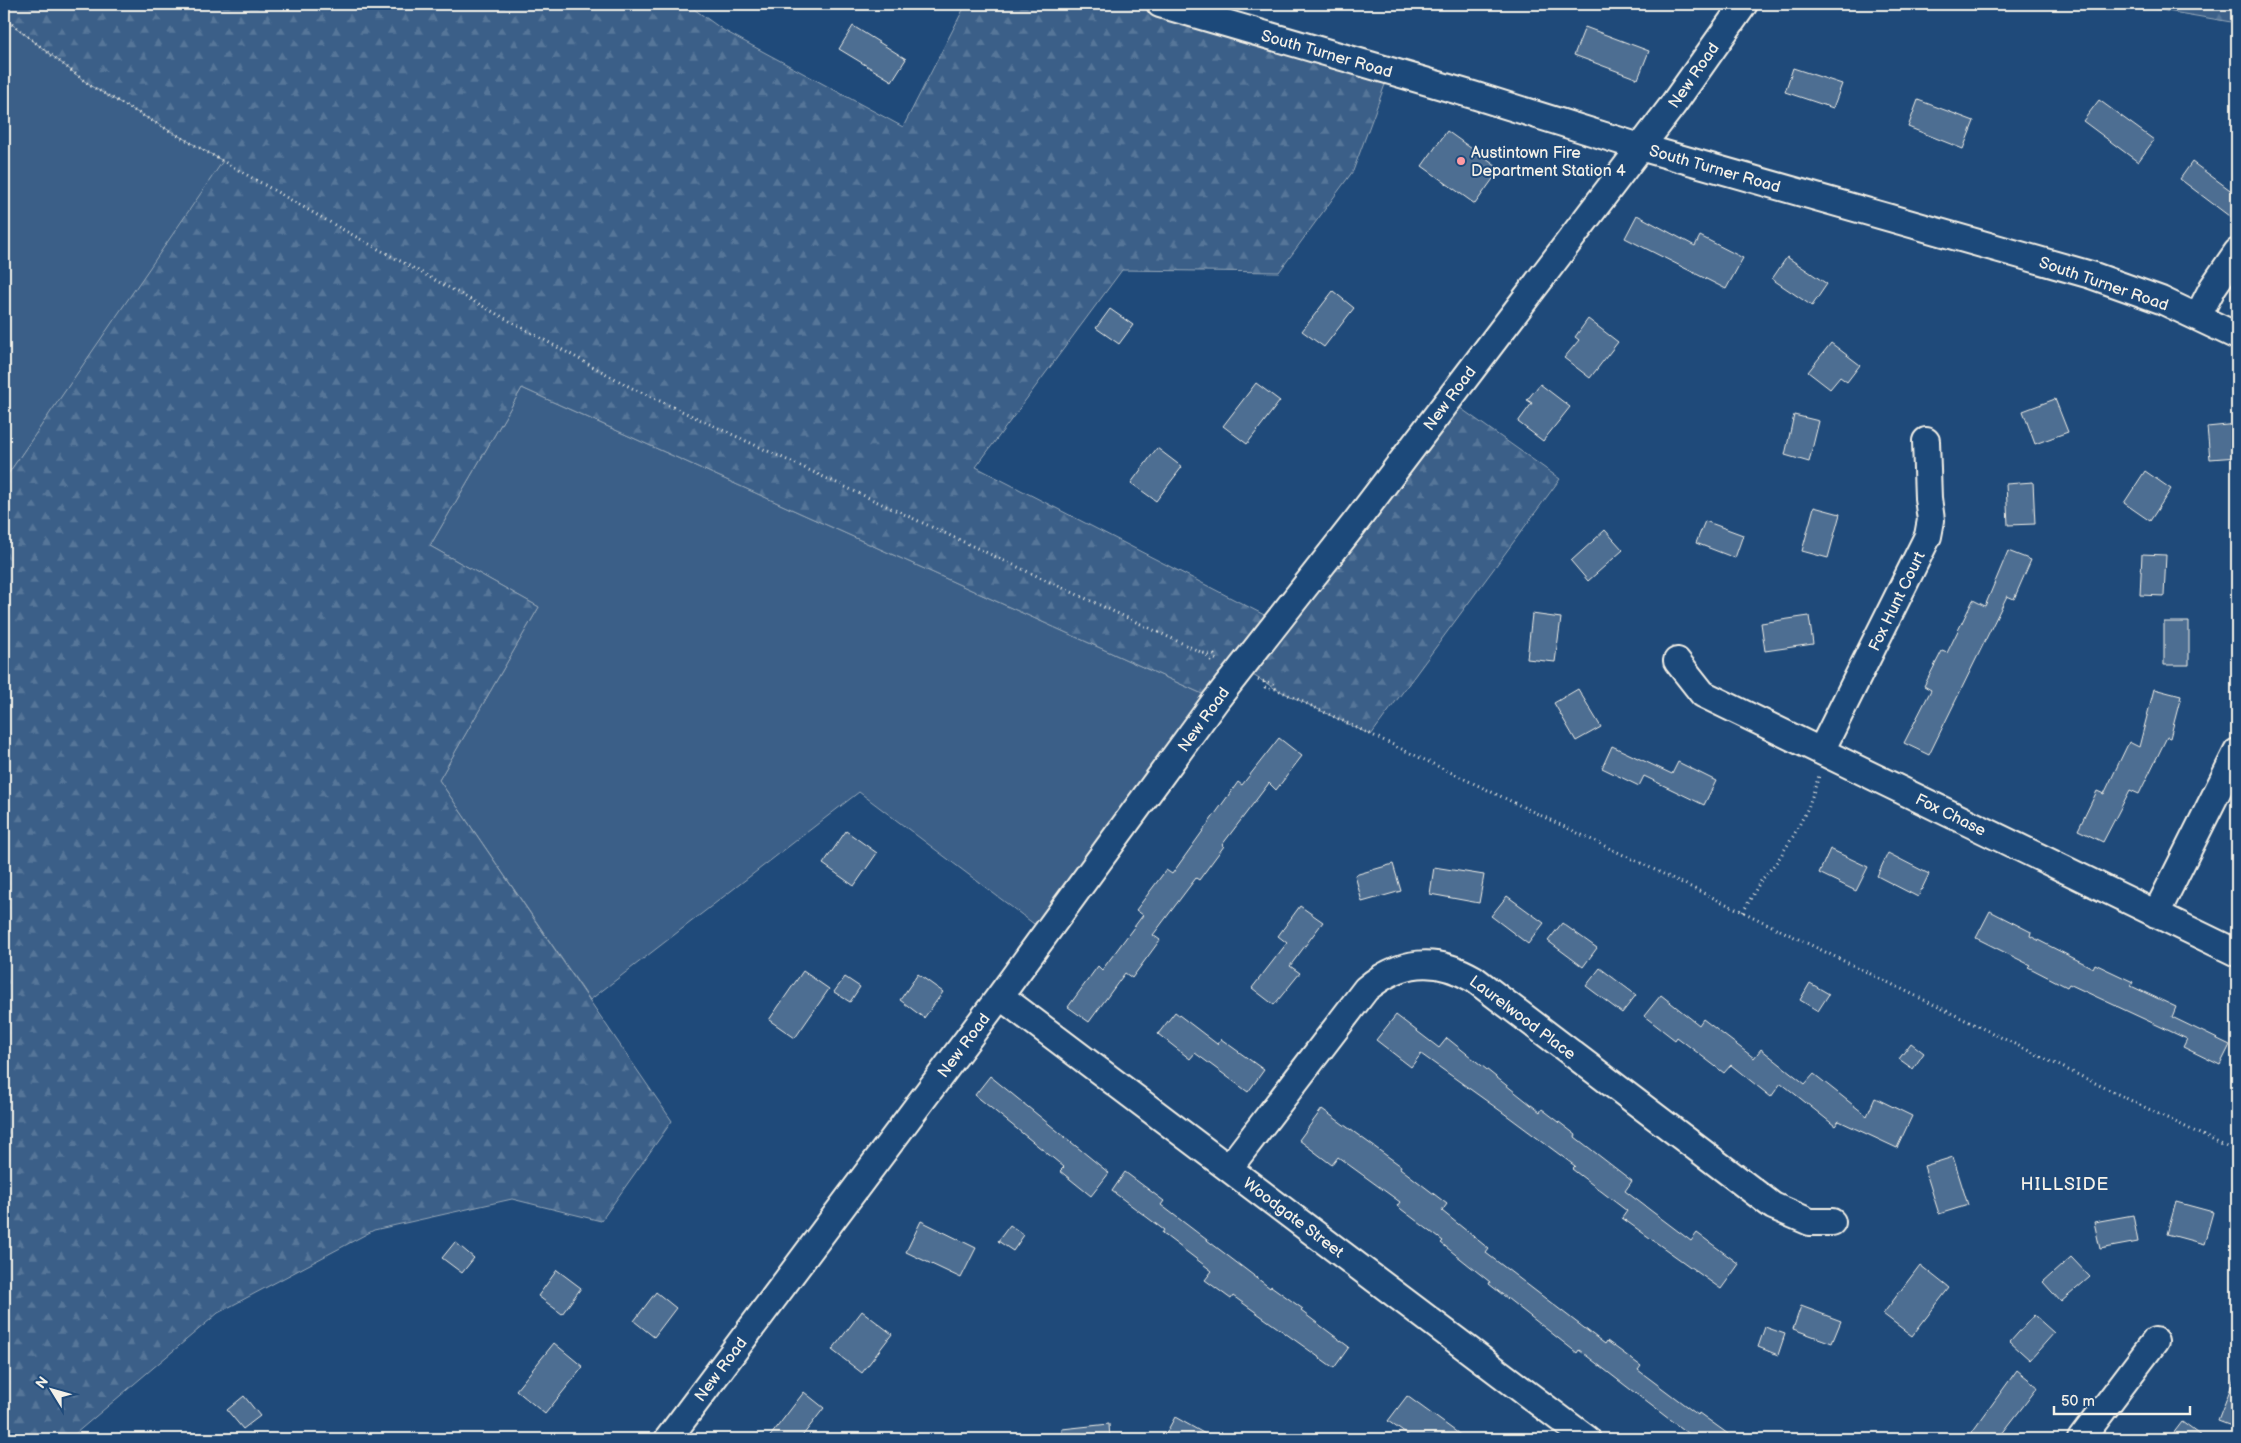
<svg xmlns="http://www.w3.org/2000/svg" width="2241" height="1443" font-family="'Balsamiq Sans',sans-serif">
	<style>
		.green { fill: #3a5f88; stroke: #97a8b8 }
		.forest { fill: url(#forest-firs); stroke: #97a8b8 }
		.building { fill: #4d6e92; stroke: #f4f1e8 }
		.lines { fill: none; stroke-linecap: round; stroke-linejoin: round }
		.minor-casing { stroke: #f4f1e8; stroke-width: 30 }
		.path { stroke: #f4f1e8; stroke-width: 3; stroke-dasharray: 1 4; stroke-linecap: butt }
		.minor { stroke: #1f4a7a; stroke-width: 26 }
		.poi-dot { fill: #ff9aa2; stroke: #1f4a7a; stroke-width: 2 }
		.labels { text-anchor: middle; stroke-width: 4; stroke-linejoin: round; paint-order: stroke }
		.street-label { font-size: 16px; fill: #f4f1e8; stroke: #1f4a7a }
		.poi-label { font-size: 16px; fill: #f4f1e8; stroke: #1f4a7a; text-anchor: start }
		.neighbourhood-label { font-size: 18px; letter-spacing: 1px; fill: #f4f1e8; stroke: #1f4a7a }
	</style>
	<defs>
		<pattern id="forest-firs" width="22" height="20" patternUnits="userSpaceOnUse" patternTransform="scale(1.25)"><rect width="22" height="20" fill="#3a5f88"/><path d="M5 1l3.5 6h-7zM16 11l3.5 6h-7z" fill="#577699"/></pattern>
	</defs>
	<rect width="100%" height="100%" fill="#1f4a7a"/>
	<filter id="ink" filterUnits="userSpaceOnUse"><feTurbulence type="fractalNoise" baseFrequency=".02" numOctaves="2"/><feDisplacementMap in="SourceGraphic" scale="10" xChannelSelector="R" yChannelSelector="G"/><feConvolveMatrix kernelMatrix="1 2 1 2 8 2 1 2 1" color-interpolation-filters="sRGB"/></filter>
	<g filter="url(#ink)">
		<path class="green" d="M4 18 91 86 224 161 4 480Z
			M522 388 1216 700 1046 933 859 792 590 1000 439 780 539 607 430 546Z"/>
		<path class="forest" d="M4 4H687L723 30 903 127 966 4H1160L1390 71 1353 171 1279 272 1122 270 976 467 1276 621 1449 400 1560 479 1371 735 1276 689 1241 668 1216 700 522 388 430 546 539 607 439 780 672 1121 601 1221 512 1199 374 1230 218 1313 69 1439H4V480L223 161 91 86 4 18Z
			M2139 4H2237V23L2143 7Z"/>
		<path class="building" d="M853 26 906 59 892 81 839 49Z
			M1585 27 1649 51 1638 79 1574 55Z
			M1793 68 1842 84 1833 108 1785 92Z
			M1918 100 1974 121 1963 149 1908 127Z
			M2099 100 2154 140 2138 162 2083 121Z
			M1447 131 1500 169 1475 204 1422 166Z
			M2192 162 2237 195V222L2180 179Z
			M1637 215 1695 246 1700 236 1743 258 1726 289 1625 238Z
			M1787 257 1827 284 1812 306 1772 279Z
			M1333 291 1354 308 1324 347 1302 331Z
			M1110 309 1133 325 1119 344 1096 328Z
			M1588 319 1618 342 1590 378 1564 358 1579 340 1575 337Z
			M1831 343 1860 365 1847 382 1840 377 1830 389 1808 372Z
			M1256 383 1280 401 1247 444 1223 426Z
			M1540 384 1570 407 1543 441 1518 422 1532 403 1527 400Z
			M2055 399 2068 432 2035 444 2023 411Z
			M1794 415 1819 421 1809 462 1785 455Z
			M2237 424V457L2210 459 2207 427Z
			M1157 448 1182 467 1156 501 1131 483Z
			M2145 471 2171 489 2150 521 2124 503Z
			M2033 482 2035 524 2008 525 2006 484Z
			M1814 507 1840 514 1828 558 1802 551Z
			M1705 521 1743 535 1735 558 1696 543Z
			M1605 530 1623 550 1588 581 1571 561Z
			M2008 551 2031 560 2014 599 2007 596 1929 755 1904 743 1931 690 1924 686 1942 651 1947 653 1973 600 1985 606Z
			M2142 554 2166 555 2164 596 2140 595Z
			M1532 614 1561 618 1555 662 1527 659Z
			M1809 616 1813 644 1765 651 1761 623Z
			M2164 622H2189V665H2164Z
			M1578 689 1601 727 1576 741 1554 703Z
			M2154 689 2181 696 2170 738 2167 737 2139 794 2130 790 2103 842 2078 830 2097 791 2104 794 2129 742 2139 747Z
			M1279 738 1302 756 1276 790 1269 783 1222 845 1224 846 1199 880 1196 878 1153 935 1160 940 1132 978 1125 973 1089 1022 1068 1007 1098 966 1102 970 1143 915 1136 910 1166 870 1172 874 1238 782 1242 785Z
			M1612 746 1672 774 1678 762 1716 781 1704 805 1644 776 1639 786 1602 768Z
			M846 831 877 853 854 886 823 864Z
			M1830 849 1868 867 1856 891 1819 873Z
			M1888 853 1929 874 1918 897 1877 876Z
			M1393 864 1401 891 1362 902 1355 875Z
			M1434 867 1484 875 1479 903 1430 894Z
			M1507 896 1544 923 1528 944 1491 916Z
			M1300 906 1323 922 1290 966 1300 973 1274 1005 1252 988 1287 943 1278 936Z
			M1990 911 2031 932 2030 936 2093 968 2095 964 2133 982 2131 986 2176 1007 2172 1017 2230 1045 2220 1065 2183 1047 2187 1039 2069 984 2067 987 2028 967 2030 965 1976 938Z
			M1562 923 1597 948 1583 967 1548 941Z
			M1600 968 1636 995 1622 1013 1586 986Z
			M803 971 829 989 795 1038 769 1020Z
			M918 974 943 992 924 1018 900 1000Z
			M845 977 860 987 850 1002 834 992Z
			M1810 983 1829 994 1818 1011 1800 1000Z
			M1661 995 1699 1025 1703 1019 1754 1058 1761 1049 1805 1084 1814 1074 1867 1116 1875 1098 1912 1116 1897 1148 1839 1121 1835 1126 1781 1083 1771 1097 1731 1065 1724 1073 1677 1037 1675 1040 1644 1016Z
			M1175 1012 1217 1044 1221 1039 1264 1070 1248 1092 1195 1053 1190 1059 1158 1034Z
			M1396 1015 1439 1048 1447 1038 1540 1112 1542 1109 1576 1135 1575 1137 1632 1181 1625 1191 1691 1241 1697 1233 1739 1264 1721 1289 1622 1218 1627 1211 1572 1169 1575 1166 1509 1117 1421 1054 1411 1067 1376 1040Z
			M1911 1043 1924 1053 1913 1069 1899 1059Z
			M990 1076 1109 1173 1091 1196 1060 1171 1064 1167 975 1095Z
			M1322 1109 1401 1166 1400 1168 1447 1204 1442 1211 1489 1249 1486 1253 1605 1344 1607 1341 1641 1366 1638 1370 1698 1415 1699 1413 1735 1439H1695L1579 1350 1577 1353 1489 1284 1490 1282 1441 1243 1443 1241 1397 1206 1400 1202 1338 1157 1332 1165 1299 1140Z
			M1953 1157 1968 1205 1939 1214 1924 1166Z
			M1125 1172 1164 1201 1161 1205 1270 1288 1271 1286 1303 1309 1301 1311 1349 1347 1334 1368 1233 1296 1231 1299 1205 1280 1212 1271 1162 1233 1164 1230 1112 1191Z
			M2176 1202 2213 1212 2204 1244 2167 1234Z
			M2133 1215 2138 1242 2100 1249 2094 1222Z
			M921 1221 976 1248 961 1278 906 1252Z
			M1010 1225 1024 1235 1013 1251 998 1241Z
			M455 1242 474 1258 462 1273 442 1258Z
			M2071 1257 2090 1277 2061 1302 2043 1282Z
			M1920 1265 1949 1288 1912 1336 1883 1314Z
			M557 1270 581 1288 562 1314 538 1296Z
			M656 1292 676 1308 654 1337 634 1321Z
			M1801 1306 1841 1321 1832 1343 1793 1329Z
			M862 1311 892 1334 862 1373 832 1350Z
			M2034 1315 2054 1333 2030 1360 2010 1342Z
			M1765 1327 1785 1334 1778 1355 1758 1347Z
			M554 1343 583 1367 545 1414 516 1390Z
			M2017 1370 2038 1387 1998 1439H1967Z
			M2236 1374 2237 1375V1428L2218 1421Z
			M804 1392 824 1408 800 1439H768Z
			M244 1396 260 1416 243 1429 227 1410Z
			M1407 1396 1466 1439H1413L1388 1421Z
			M1175 1417 1214 1439H1163Z
			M2182 1422 2205 1439H2169Z
			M1109 1424 1110 1439H1062V1429Z"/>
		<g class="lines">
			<g class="minor-casing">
				<path id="minor" d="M1160 4 1473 95 1640 147 2091 275 2161 300 2237 336
					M2198 316 2213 287 2237 252
					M1677 661 1703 694 2237 953
					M1821 751 1928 536 1931 520 1928 498 1926 441
					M2156 914 2237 752
					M1000 996 1587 1439
					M1229 1168 1366 989C1401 960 1435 956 1474 979L1773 1206 1810 1222H1832
					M668 1439 1000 996 1216 700 1358 519 1672 106 1744 4
					M2081 1439 2155 1341"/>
			</g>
			<path class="path" d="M4 18 91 86 340 228 632 388 1203 653 1214 655 1215 659 1219 661
				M1203 653 1211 660 1215 659
				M1258 680C1265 683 1272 680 1276 689
				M1264 682 1265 687 1276 689 1743 912 2237 1152
				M1743 912 1760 882 1778 860 1794 835 1808 808 1820 773"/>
			<use href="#minor" class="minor"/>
		</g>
	</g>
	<circle class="poi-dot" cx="1461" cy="161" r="5"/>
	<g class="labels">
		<g class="street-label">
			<text transform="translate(1327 53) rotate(16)" y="6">South Turner Road</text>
			<text transform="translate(1693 75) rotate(-55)" y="6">New Road</text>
			<text transform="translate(1715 168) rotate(16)" y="6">South Turner Road</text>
			<text transform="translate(2104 283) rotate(19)" y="6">South Turner Road</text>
			<text transform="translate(1449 398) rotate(-53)" y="6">New Road</text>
			<text transform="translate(1896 601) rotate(-64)" y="6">Fox Hunt Court</text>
			<text transform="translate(1203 719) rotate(-54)" y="6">New Road</text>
			<text transform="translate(1951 814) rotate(26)" y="6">Fox Chase</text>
			<text transform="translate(1523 1017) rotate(37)" y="6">Laurelwood Place</text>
			<text transform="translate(963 1045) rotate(-53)" y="6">New Road</text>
			<text transform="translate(1294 1217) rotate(37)" y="6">Woodgate Street</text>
			<text transform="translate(720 1369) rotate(-53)" y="6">New Road</text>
		</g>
		<g class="poi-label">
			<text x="1471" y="158">Austintown Fire<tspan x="1471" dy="18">Department Station 4</tspan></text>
		</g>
		<g class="neighbourhood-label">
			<text x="2065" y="1190">HILLSIDE</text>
		</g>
	</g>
	<rect width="2241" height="1443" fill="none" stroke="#1f4a7a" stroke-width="20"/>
	<rect x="10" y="10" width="2221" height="1423" fill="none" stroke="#f4f1e8" stroke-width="2" filter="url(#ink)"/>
	<g transform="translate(52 1390) rotate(307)" stroke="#1f4a7a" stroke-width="4" paint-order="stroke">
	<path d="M0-4L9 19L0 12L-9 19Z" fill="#f4f1e8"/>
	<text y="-8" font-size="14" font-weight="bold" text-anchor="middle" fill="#f4f1e8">N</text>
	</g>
	<path d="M2054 1406v8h136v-8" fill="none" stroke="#f4f1e8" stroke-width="2.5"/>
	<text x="2061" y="1406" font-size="15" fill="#f4f1e8" stroke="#1f4a7a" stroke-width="4" paint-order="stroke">50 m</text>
</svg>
